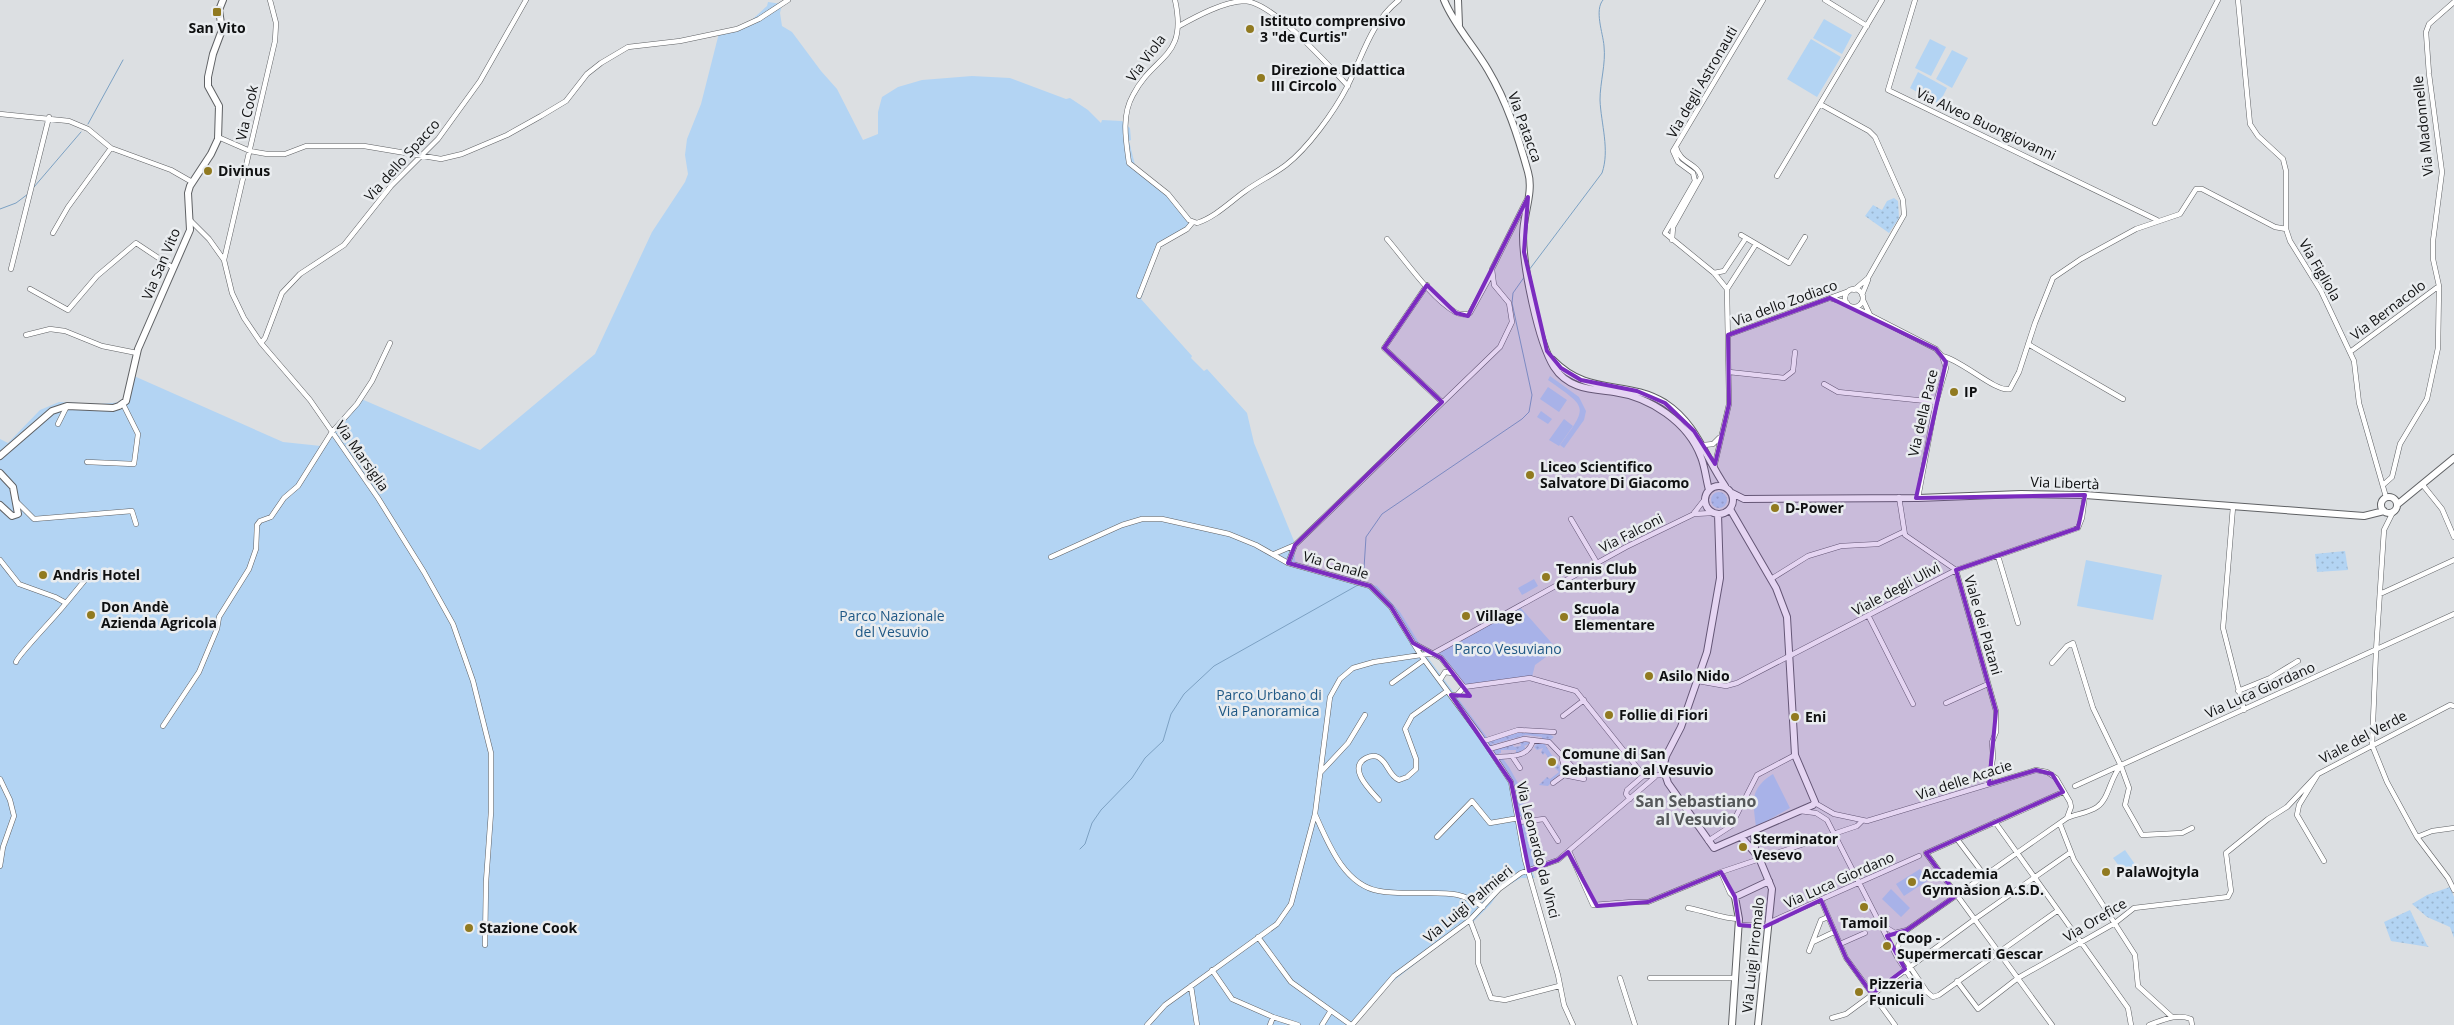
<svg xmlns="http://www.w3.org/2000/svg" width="2454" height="1025" font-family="'Open Sans',sans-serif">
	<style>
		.grass { fill: url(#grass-dots) }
		.park { fill: #b3d4f3 }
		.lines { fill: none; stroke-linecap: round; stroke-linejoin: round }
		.stream { stroke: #7ca1c3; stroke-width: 1 }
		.street-casing { stroke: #5f6164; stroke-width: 5.5 }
		.secondary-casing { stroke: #5f6164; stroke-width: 8 }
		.street { stroke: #fff; stroke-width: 4.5 }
		.secondary { stroke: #fff; stroke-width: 6 }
		.marked { fill: #7b2cbf; fill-opacity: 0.2; stroke: #7b2cbf; stroke-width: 4; stroke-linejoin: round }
		.poi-dot { fill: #917a20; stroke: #e9ecef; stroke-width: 2 }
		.labels { text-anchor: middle; stroke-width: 5; stroke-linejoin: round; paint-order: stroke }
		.poi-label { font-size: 14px; font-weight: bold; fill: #0f1011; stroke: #e9ecef; text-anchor: start }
		.street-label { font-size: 14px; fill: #0f1011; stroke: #e9ecef }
		.park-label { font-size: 14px; fill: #1f5885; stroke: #e9ecef }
		.quarter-label { font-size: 16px; font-weight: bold; fill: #55585a; stroke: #e9ecef }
	</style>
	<defs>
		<pattern id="grass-dots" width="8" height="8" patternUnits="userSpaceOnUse" patternTransform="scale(1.25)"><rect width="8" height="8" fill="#b3d4f3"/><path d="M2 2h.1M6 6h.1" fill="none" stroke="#99b5cf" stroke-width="1.8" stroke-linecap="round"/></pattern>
	</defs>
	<rect width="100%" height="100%" fill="#dcdfe2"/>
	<path class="grass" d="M1894 198 1898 201 1899 218 1889 233 1865 216 1873 205 1882 210 1887 201Z
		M1711 500a8 8 0 1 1 16 0a8 8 0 1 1-16 0Z
		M2345 551 2348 570 2317 572 2315 554Z
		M1520 732 1546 734V732L1554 737 1550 740 1542 739V737L1526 735 1494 744 1490 743V741Z
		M1523 741 1531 743 1524 746 1526 749 1516 754V750H1501V753H1497L1495 750 1512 743 1514 747 1521 746 1520 742Z
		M1539 742 1544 743 1553 757 1550 760 1545 753 1543 755 1541 752 1543 748 1537 750 1534 747Z
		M1556 763 1562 767 1563 770 1548 786 1539 785 1547 777 1550 779 1559 772 1553 766Z
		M2450 887 2454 897V938L2450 927 2427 917 2412 904 2427 895Z
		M2410 910 2427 945 2429 947 2391 941 2384 922Z"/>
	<path class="park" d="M768 2 782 4 780 13 782 26 792 32 821 71 837 89 863 140 878 134V112L882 97 898 87 922 80 972 76 1010 78 1066 99 1070 98 1088 110 1101 123 1102 120 1122 121 1130 128 1131 140 1129 141 1135 165 1171 194 1192 220 1190 228 1173 236 1160 248 1141 299 1192 356 1191 358 1204 371 1207 369 1247 413 1254 443 1294 541 1295 561 1302 565 1377 586 1400 612 1429 659 1509 767 1520 787 1536 868 1532 871 1535 878H1521L1500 890 1491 904 1474 921 1459 929 1386 987 1355 1025H0V439L8 443 40 410 59 402 100 404 123 402 134 376 283 442 321 446 335 425 359 398 480 450 595 354 652 232 685 182 688 174 685 155 687 139 701 104 719 33 745 26 767 6Z
		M1824 19 1852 35 1842 54 1813 38Z
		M1811 39 1841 57 1817 97 1787 79Z
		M1930 39 1946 47 1931 76 1915 68Z
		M1952 50 1968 58 1952 88 1936 79Z
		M1918 72 1947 88 1939 104 1910 88Z
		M1550 376 1579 397 1586 411 1584 420 1564 448 1560 445C1589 405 1587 408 1548 380Z
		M1548 387 1567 400 1559 412 1540 399Z
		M1541 411 1552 419 1548 424 1537 417Z
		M1564 419 1573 426 1559 446 1549 440Z
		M2086 560 2162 575 2153 620 2077 606Z
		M1534 579 1538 586 1522 595 1518 588Z
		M1520 607 1557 649 1535 665 1532 677 1465 686 1439 653Z
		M1773 774 1790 808 1756 827C1753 802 1749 789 1773 774Z
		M2125 850 2139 870 2128 878 2113 858Z
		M1920 869 1927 881 1904 896 1896 884Z
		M1891 889 1910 908 1901 917 1882 899Z"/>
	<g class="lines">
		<path class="stream" d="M88 124 123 60
			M34 187 81 132
			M0 209 16 203 28 194
			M1529 270 1602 173C1610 150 1601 124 1600 100 1600 82 1606 64 1604 46 1603 33 1594 10 1603 0
			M1360 582 1364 568 1366 537 1382 514 1522 419 1529 412 1532 395 1512 303 1513 293 1525 276
			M1080 849 1085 844 1092 823 1101 810 1132 778 1145 758 1163 741 1171 714 1184 694 1214 666 1358 585"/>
		<g class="street-casing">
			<path id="street" d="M1175 0C1188 59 1154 54 1133 95 1121 116 1126 141 1129 163L1168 194 1189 220 1197 223C1215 217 1229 203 1244 192 1257 182 1273 175 1286 165 1308 148 1334 112 1347 87 1363 56 1370 23 1399 0
				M1825 0 1867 26
				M1915 0 1888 90 2157 220
				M2238 0 2250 124 2258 136 2283 159 2286 171V229L2290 241 2321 291 2354 361 2359 403 2386 497
				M1179 26C1197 16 1223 2 1244 1 1272 1 1329 66 1348 86
				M1820 104 1869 131 1875 137 1903 200 1904 215 1868 278 1854 290
				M0 114 69 121 88 129 111 148 171 170 192 182
				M2155 123 2218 0
				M218 137 250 151 267 154H285L306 146H364L441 159 462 154 507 135 541 116 566 101 587 74 601 63 628 47 680 41 737 29 759 19 788 0
				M1777 176 1882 0
				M191 221 209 239 224 260 232 293 244 318 261 343 310 400 378 498 424 572 453 624 473 681 491 753V812L486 882 485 945
				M53 233 68 207 111 148
				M1741 235 1789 263 1805 237
				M1387 239C1406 261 1430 297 1455 312 1460 315 1465 315 1470 313L1491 275
				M1672 240 1673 227 1701 177C1698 163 1680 164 1676 147
				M224 260 275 41 276 23 270 0
				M11 269 49 117
				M1714 273 1724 271 1746 238
				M1427 285 1384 348 1442 402
				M30 289 68 310 97 276 136 243 172 267
				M1727 289 1756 244
				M1845 298a9 9 0 1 1 18 0a9 9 0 1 1-18 0Z
				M1862 295 1868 280
				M1139 296 1159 245 1187 229 1192 223
				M1830 298 1847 303
				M1863 300 1870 315
				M1854 307 1936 349 1942 356 1946 368 1935 406 1918 498
				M26 335 50 329 65 331 102 346 137 353
				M1728 335 1849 291
				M261 343 265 338 282 293 300 274 344 245 391 186 438 139 480 81 526 0
				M2028 344 2123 399
				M2350 352 2439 286
				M1942 356C1962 360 1996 393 2010 389L2019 372 2035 323 2053 278 2081 259 2136 229 2180 214 2196 189H2202L2275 227 2286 229
				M1729 372 1784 378 1793 371 1795 352
				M1824 384 1838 392 1936 402
				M58 424 67 406
				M1704 445 1713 444 1719 438
				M87 462 134 464 138 434 123 404
				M1714 468 1729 404 1727 289 1714 273 1665 233 1695 181 1693 173 1678 162 1673 151 1763 0
				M2422 484 2442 509 2454 537
				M2383 485 2392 477 2400 444 2427 399 2438 348 2439 286 2433 259V241L2442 172 2429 74 2426 32 2429 24 2454 2
				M1899 497 1905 535 1956 570 1996 711V732L1992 742 1993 757 1989 784
				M17 502 34 519 132 511 136 524
				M2233 507 2223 628 2244 710
				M2393 512 2384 530 2376 651 2372 745 2387 782 2417 837 2448 878 2454 890
				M1694 513 1705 499
				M1571 519 1597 563
				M1274 554 1295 545 1500 347 1512 322 1509 303 1494 285 1492 269 1526 201
				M1998 556 2018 623
				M1051 557 1122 525 1142 519H1162L1229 534 1256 545 1288 563 1370 586 1391 607 1420 654 1480 735 1511 782 1525 860 1558 975 1564 1005 1573 1025
				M0 560 19 584 55 597 66 603C58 614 17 656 16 662
				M1288 563 1295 545
				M1771 579 1808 556 1841 546 1878 544 1903 532
				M2380 594 2454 560
				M66 603 85 580
				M1869 617 1913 704
				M1413 643 1441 658 1464 687
				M2052 663 2067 646 2073 643 2093 708 2121 766 2129 788 2125 805 2142 835 2182 833 2192 828
				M1440 680 1445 672 1452 673
				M1698 681 1726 686 1737 683 1956 570 2078 528 2082 518 2085 495
				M1392 683 1424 660
				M1464 687 1530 678 1576 691 1644 776
				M2238 691 2270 678 2298 661
				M1451 695H1457L1464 687
				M1946 703 1988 684
				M1563 716 1584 700
				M163 726 199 672 217 629 219 617 249 569 256 549 257 525 260 521 271 517 284 498 298 486 332 432 357 404 372 381 390 343
				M1484 741 1518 730 1554 732
				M1489 749 1524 739 1549 742 1584 779 1564 775 1553 783
				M1512 756 1520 768
				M1495 757C1510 756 1529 758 1533 740
				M1562 759 1565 769 1564 775
				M1321 772 1348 743 1365 715
				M1644 776 1664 775
				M0 779 10 800 14 816 3 847 0 866
				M2075 786 2454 614
				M1630 799 1626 794 1627 790 1665 757
				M1379 800C1370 790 1347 768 1366 758 1370 756 1374 755 1378 757 1388 762 1388 775 1399 780L1407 777 1416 769V759L1405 729 1412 716 1447 691
				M1815 803 1834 814 1867 821 2036 770 2047 772 2056 778 2070 802 2071 807 2067 818
				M1800 811 1816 813 1827 820 1897 957 1921 993 1927 992
				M1315 814C1328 843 1344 885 1379 891 1395 894 1412 893 1429 893 1452 893 1463 893 1483 907
				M1519 822 1544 819 1558 841
				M1995 822 2128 1008 2131 1025
				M2060 824 2074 860 2135 955 2138 986 2172 1017
				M1437 837 1472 801 1490 823 1519 818
				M2417 837 2432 831 2454 828
				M1957 839 1985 876
				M1708 841 1731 826 1757 775 1795 755
				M1569 851 1593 905 1632 902H1648L1721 872 1857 826 1862 821
				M2324 861 2297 815 2299 805 2318 774 2450 705 2454 706
				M1721 872 1730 893 1735 898
				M1821 900 1846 958 1895 1025
				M1688 908C1706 911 1722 919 1739 919
				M1470 920 1478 941V963L1491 998 1505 1000 1559 986
				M1768 923 1919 856
				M1739 925 1768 926
				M1882 925 1895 933 1907 930 2067 818C2076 814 2088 813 2097 807 2109 799 2110 778 2120 767
				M1258 937 1291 982 1351 1025
				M1813 942 1834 932
				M1840 944 1865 933
				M1898 949 1927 992 1933 997 1939 995 2057 911
				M1809 951 1821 920 1828 917
				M1897 951 1900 939 1906 931
				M1212 970 1232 999 1273 1017 1298 1025
				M1620 978 1635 1025
				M1650 978H1735
				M1957 981 1978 1009 2018 978 2115 923 2134 908 2228 897 2231 891 2226 853 2268 819 2287 807 2318 774
				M1191 986 1197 1025
				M1832 1018 1846 1014 1975 919 2071 852
				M1147 1025 1165 1005 1277 924 1291 904 1315 814 1330 697 1340 679 1353 668 1374 662 1434 653 1626 547 1694 514 1712 513
				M1270 1025 1273 1017
				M1322 1025 1330 1012
				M1352 1025 1394 976 1470 920 1499 889 1521 873 1558 860 1655 777
				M2052 1025 1926 853 2063 792
				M2149 1025C2163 1020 2177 1013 2191 1019L2192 1025"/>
		</g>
		<g class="secondary-casing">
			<path id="secondary" d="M1444 0C1454 25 1474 46 1488 70 1507 102 1518 136 1528 172 1534 192 1523 215 1523 235 1523 267 1538 341 1554 367 1568 389 1591 389 1614 392 1650 397 1688 422 1701 457 1705 467 1706 479 1709 490
				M1458 0 1459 25
				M1553 360C1589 397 1626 379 1665 403 1697 424 1705 457 1725 486
				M0 456 52 411 67 406 113 408 119 406 126 401 138 349 190 230 188 193 190 186 211 154 218 139 219 106 208 86V77L213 54 222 30 219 10 223 0
				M0 473 13 487 18 514 12 516 0 505
				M1705 500a14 14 0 1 1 28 0a14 14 0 1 1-28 0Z
				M1732 493 1744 499 1918 498 2021 494 2085 495 2364 516 2384 511
				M2381 505a8 8 0 1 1 16 0a8 8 0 1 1-16 0Z
				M2398 504 2454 458
				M1718 514 1720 578 1707 652 1681 727 1666 756 1663 768 1668 783 1714 848 1813 805 1815 802 1795 755 1787 617 1776 588 1730 509
				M1754 832 1755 848 1772 889 1758 1025
				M1742 838 1756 854
				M1732 1025 1739 919 1735 897 1769 881"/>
		</g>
		<use href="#street" class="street"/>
		<use href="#secondary" class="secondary"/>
	</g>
	<path class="marked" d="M1528 197 1524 252 1547 351 1561 368 1581 380 1637 391 1665 403 1694 431 1715 464 1729 404 1728 335 1830 298 1936 349 1946 362 1916 498 2085 495 2078 528 1956 570 1996 711 1989 784 2036 770 2052 774 2063 792 1926 853 1957 895 1907 930 1887 936 1905 969 1872 994 1846 958 1821 900 1764 927 1739 925 1735 897 1721 872 1648 902 1597 906 1568 852 1558 860 1529 871 1511 782 1451 695 1470 696 1441 658 1413 643 1391 607 1370 586 1288 563 1295 545 1442 402 1384 348 1427 285 1456 313 1468 316Z"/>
	<g class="poi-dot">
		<rect x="212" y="7" width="10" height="10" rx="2.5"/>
		<circle cx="1250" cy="29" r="5"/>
		<circle cx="1261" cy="78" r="5"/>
		<circle cx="208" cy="171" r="5"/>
		<circle cx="1954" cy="392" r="5"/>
		<circle cx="1530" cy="475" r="5"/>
		<circle cx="1775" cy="508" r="5"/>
		<circle cx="43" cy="575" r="5"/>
		<circle cx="1546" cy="577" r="5"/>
		<circle cx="91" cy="615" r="5"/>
		<circle cx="1466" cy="616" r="5"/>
		<circle cx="1564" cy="617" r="5"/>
		<circle cx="1649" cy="676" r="5"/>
		<circle cx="1609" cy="715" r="5"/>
		<circle cx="1795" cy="717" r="5"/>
		<circle cx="1552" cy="762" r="5"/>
		<circle cx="1743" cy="847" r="5"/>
		<circle cx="2106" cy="872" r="5"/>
		<circle cx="1912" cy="882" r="5"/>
		<circle cx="1864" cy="907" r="5"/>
		<circle cx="469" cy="928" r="5"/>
		<circle cx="1887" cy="946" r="5"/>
		<circle cx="1859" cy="992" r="5"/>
	</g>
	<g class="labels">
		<g class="poi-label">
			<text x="1260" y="26">Istituto comprensivo<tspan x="1260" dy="16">3 "de Curtis"</tspan></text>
			<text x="217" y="33" text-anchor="middle">San Vito</text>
			<text x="1271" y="75">Direzione Didattica<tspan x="1271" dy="16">III Circolo</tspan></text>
			<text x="218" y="176">Divinus</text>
			<text x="1964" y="397">IP</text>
			<text x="1540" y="472">Liceo Scientifico<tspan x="1540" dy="16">Salvatore Di Giacomo</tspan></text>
			<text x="1785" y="513">D-Power</text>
			<text x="1556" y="574">Tennis Club<tspan x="1556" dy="16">Canterbury</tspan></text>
			<text x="53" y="580">Andris Hotel</text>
			<text x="101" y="612">Don Andè<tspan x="101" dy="16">Azienda Agricola</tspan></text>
			<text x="1574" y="614">Scuola<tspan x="1574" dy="16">Elementare</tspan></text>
			<text x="1476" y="621">Village</text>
			<text x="1659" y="681">Asilo Nido</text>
			<text x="1619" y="720">Follie di Fiori</text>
			<text x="1805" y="722">Eni</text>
			<text x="1562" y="759">Comune di San<tspan x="1562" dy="16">Sebastiano al Vesuvio</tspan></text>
			<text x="1753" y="844">Sterminator<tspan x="1753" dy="16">Vesevo</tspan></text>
			<text x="2116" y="877">PalaWojtyla</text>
			<text x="1922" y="879">Accademia<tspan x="1922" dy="16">Gymnàsion A.S.D.</tspan></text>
			<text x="1864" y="928" text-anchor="middle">Tamoil</text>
			<text x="479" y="933">Stazione Cook</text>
			<text x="1897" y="943">Coop -<tspan x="1897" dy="16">Supermercati Gescar</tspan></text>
			<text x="1869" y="989">Pizzeria<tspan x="1869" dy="16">Funiculi</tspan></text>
		</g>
		<g class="street-label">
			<text transform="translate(1146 58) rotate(-53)" y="5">Via Viola</text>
			<text transform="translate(1702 82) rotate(-60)" y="5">Via degli Astronauti</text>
			<text transform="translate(247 113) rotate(-77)" y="5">Via Cook</text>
			<text transform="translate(1986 124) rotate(25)" y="5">Via Alveo Buongiovanni</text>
			<text transform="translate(2423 126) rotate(-96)" y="5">Via Madonnelle</text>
			<text transform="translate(1525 127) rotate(70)" y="5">Via Patacca</text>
			<text transform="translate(402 160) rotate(-48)" y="5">Via dello Spacco</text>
			<text transform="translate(161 264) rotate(-67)" y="5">Via San Vito</text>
			<text transform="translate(2320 270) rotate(60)" y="5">Via Figliola</text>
			<text transform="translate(1785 303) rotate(-20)" y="5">Via dello Zodiaco</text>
			<text transform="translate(2388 310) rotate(-37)" y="5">Via Bernacolo</text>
			<text transform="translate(1923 413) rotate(-77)" y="5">Via della Pace</text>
			<text transform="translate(362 456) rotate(55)" y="5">Via Marsiglia</text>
			<text transform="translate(2065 483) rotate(2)" y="5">Via Libertà</text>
			<text transform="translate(1631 533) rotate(-27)" y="5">Via Falconi</text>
			<text transform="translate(1336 565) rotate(16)" y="5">Via Canale</text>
			<text transform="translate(1896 589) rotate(-28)" y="5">Viale degli Ulivi</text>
			<text transform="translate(1983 625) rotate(74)" y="5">Viale dei Platani</text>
			<text transform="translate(2260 690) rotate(-24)" y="5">Via Luca Giordano</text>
			<text transform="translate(2363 737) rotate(-28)" y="5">Viale del Verde</text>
			<text transform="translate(1964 780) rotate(-18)" y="5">Via delle Acacie</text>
			<text transform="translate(1538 850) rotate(76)" y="5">Via Leonardo da Vinci</text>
			<text transform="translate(1839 880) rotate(-24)" y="5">Via Luca Giordano</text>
			<text transform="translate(1468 904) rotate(-40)" y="5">Via Luigi Palmieri</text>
			<text transform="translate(2095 920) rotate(-31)" y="5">Via Orefice</text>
			<text transform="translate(1753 955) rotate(-84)" y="5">Via Luigi Piromalo</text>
		</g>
		<g class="park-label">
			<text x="892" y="621">Parco Nazionale<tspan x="892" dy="16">del Vesuvio</tspan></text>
			<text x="1508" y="654">Parco Vesuviano</text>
			<text x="1269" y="700">Parco Urbano di<tspan x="1269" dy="16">Via Panoramica</tspan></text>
		</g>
		<g class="quarter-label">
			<text x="1696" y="807">San Sebastiano<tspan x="1696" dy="18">al Vesuvio</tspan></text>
		</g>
	</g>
</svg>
